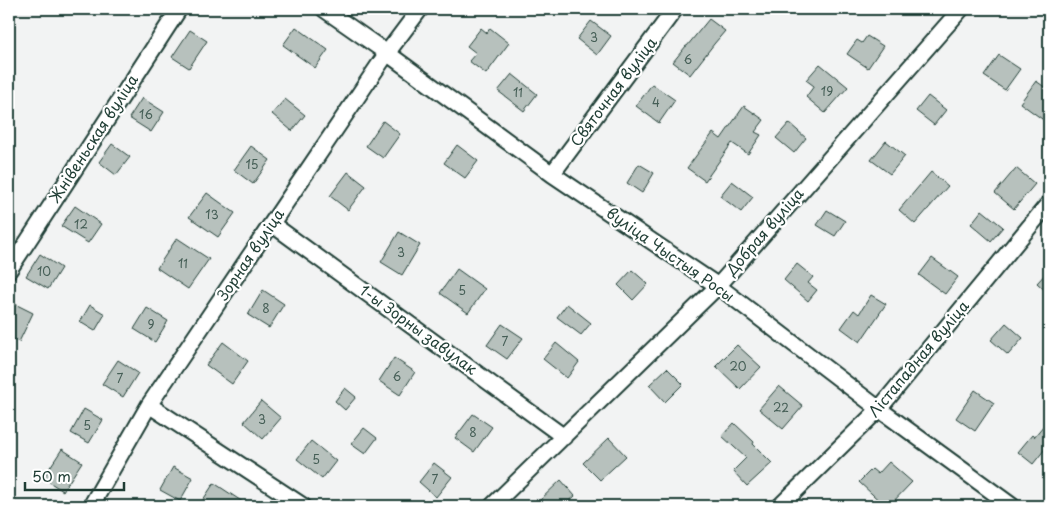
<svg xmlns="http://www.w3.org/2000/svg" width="1058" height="515" font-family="'Playpen Sans',sans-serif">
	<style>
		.building { fill: #b7c1bd; stroke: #1f3d34 }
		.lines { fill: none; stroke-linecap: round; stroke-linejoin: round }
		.street-casing { stroke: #1f3d34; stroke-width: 19 }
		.street { stroke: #fff; stroke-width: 15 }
		.labels { text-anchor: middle; stroke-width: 4.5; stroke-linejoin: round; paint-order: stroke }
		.number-label { font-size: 12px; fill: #455e56 }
		.street-label { font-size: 15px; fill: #1f3d34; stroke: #fff }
	</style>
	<rect width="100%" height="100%" fill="#f2f3f3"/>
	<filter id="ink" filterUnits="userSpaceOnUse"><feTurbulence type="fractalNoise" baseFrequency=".02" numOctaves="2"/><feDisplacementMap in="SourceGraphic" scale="10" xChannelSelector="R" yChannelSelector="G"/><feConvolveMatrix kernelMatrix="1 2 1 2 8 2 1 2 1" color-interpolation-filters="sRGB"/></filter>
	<g filter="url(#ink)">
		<path class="building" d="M709 19 725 31 714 44 690 75 673 62 686 46H687Z
			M591 21 611 36 597 55 577 39Z
			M296 27 328 50 315 68 283 45Z
			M481 28 487 33 490 28 509 43 486 74 469 61 476 53 467 46Z
			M190 30 207 41 189 68 172 57Z
			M867 36 883 46 868 68 847 54 857 40 862 43Z
			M999 55 1020 69 1005 90 984 76Z
			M820 64 848 87 825 113 806 97 814 86 806 80Z
			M512 74 537 94 524 111 498 91Z
			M1036 81 1049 90V124L1020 103Z
			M652 84 675 100 659 123 636 106Z
			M928 96 946 110 934 125 916 111Z
			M142 98 164 112 151 132 129 118Z
			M285 99 305 115 292 131 272 114Z
			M744 106 764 120 755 132 761 135 748 154 732 143 705 181 687 168 713 133 721 139Z
			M383 121 400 134 383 158 366 146Z
			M789 123 806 138 794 153 776 138Z
			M886 141 905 156 890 174 871 160Z
			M112 144 130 157 116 175 99 162Z
			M457 145 478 161 465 178 444 163Z
			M251 146 270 160 253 184 234 170Z
			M639 164 654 173 642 193 627 183Z
			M1016 168 1035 184 1014 209 995 193Z
			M348 172 366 186 348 210 330 196Z
			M931 172 948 186 915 224 899 210Z
			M732 181 753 197 741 212 720 196Z
			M207 193 235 213 218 237 189 217Z
			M75 206 101 224 88 243 61 226Z
			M827 210 845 221 835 236 817 225Z
			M982 210 1003 227 991 241 971 224Z
			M399 232 420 245 402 275 381 262Z
			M177 238 209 259 188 289 157 268Z
			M40 254 61 268 48 289 26 276Z
			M932 258 958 277 945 294 919 275Z
			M797 264 813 277 808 283 817 290 808 301 784 280Z
			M457 269 485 289 468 313 440 293Z
			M632 270 648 284 633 300 618 285Z
			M1049 270V294L1037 283Z
			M263 290 284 304 269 328 248 315Z
			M871 295 886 304 860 342 841 328 854 310 859 314Z
			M9 301 33 313 19 342 9 337Z
			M567 304 591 323 581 335 557 317Z
			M90 305 105 314 95 331 80 322Z
			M147 308 168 321 155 342 134 329Z
			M1006 323 1023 338 1008 355 991 340Z
			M502 324 523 338 507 359 487 345Z
			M223 342 248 361 232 384 206 365Z
			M556 343 579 362 567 378 543 359Z
			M737 345 761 367 740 389 716 366Z
			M394 358 415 372 400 395 379 381Z
			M118 360 138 373 123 397 102 384Z
			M667 368 683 384 665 402 649 385Z
			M779 386 803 406 783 429 759 409Z
			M345 388 356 397 345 410 335 401Z
			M975 390 994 403 975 431 956 418Z
			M261 401 281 418 263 439 244 422Z
			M84 409 103 420 89 443 71 433Z
			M473 414 492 427 474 452 455 438Z
			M1049 419V444L1033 464 1018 452 1032 435 1034 437Z
			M734 423 754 442 753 444 772 463 747 486 733 471 746 458 722 436Z
			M364 428 377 438 365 454 351 444Z
			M609 438 626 456 600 480 583 463Z
			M311 441 336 461 322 479 297 459Z
			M62 449 82 462 63 491 43 478Z
			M889 462 912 482 889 506H885L859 482 872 469 878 474Z
			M434 463 452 477 436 497 419 482Z
			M173 467 193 478 180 501 160 490Z
			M561 480 575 496 564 506H544L539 501Z
			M214 483 249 506H199Z"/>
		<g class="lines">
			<g class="street-casing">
				<path id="street" d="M324 9 387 53 552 174 718 286 879 409 1012 506
					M552 174 675 9
					M272 224 564 437
					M9 270 179 9
					M149 405 303 506
					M91 506 149 405 387 53 420 9
					M492 506 718 286 961 9
					M780 506 879 409 1049 203"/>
			</g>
			<use href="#street" class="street"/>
		</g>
	</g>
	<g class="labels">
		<g class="number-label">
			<text x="594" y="42">3</text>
			<text x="688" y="64">6</text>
			<text x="827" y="96">19</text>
			<text x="518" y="97">11</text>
			<text x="656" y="107">4</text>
			<text x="146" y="119">16</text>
			<text x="252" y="169">15</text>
			<text x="212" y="219">13</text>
			<text x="81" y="229">12</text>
			<text x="401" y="257">3</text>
			<text x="183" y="268">11</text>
			<text x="44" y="276">10</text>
			<text x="462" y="295">5</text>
			<text x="266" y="313">8</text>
			<text x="151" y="329">9</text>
			<text x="505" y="346">7</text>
			<text x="738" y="371">20</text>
			<text x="397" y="381">6</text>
			<text x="120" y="383">7</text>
			<text x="781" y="412">22</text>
			<text x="262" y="424">3</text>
			<text x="87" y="430">5</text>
			<text x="473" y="437">8</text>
			<text x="316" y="464">5</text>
			<text x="435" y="484">7</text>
		</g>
		<g class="street-label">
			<text transform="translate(614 92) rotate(-53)" y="5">Святочная вуліца</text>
			<text transform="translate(94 139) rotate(-57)" y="5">Жнівеньская вуліца</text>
			<text transform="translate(765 232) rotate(-49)" y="5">Добрая вуліца</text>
			<text transform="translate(251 255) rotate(-56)" y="5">Зорная вуліца</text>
			<text transform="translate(670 255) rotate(35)" y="5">вуліца Чыстыя Росы</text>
			<text transform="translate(418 330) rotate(36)" y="5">1-ы Зорны завулак</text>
			<text transform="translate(919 359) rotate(-50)" y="5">Лістападная вуліца</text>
		</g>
	</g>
	<rect width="1058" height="515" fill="none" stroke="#fff" stroke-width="30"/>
	<rect x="15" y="15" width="1028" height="485" fill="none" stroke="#1f3d34" stroke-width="2" filter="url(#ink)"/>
	<path d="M25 482v8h99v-8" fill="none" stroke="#1f3d34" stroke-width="2.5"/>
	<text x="32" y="482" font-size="15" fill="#1f3d34" stroke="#ffffff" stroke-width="4" paint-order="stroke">50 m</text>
</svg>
